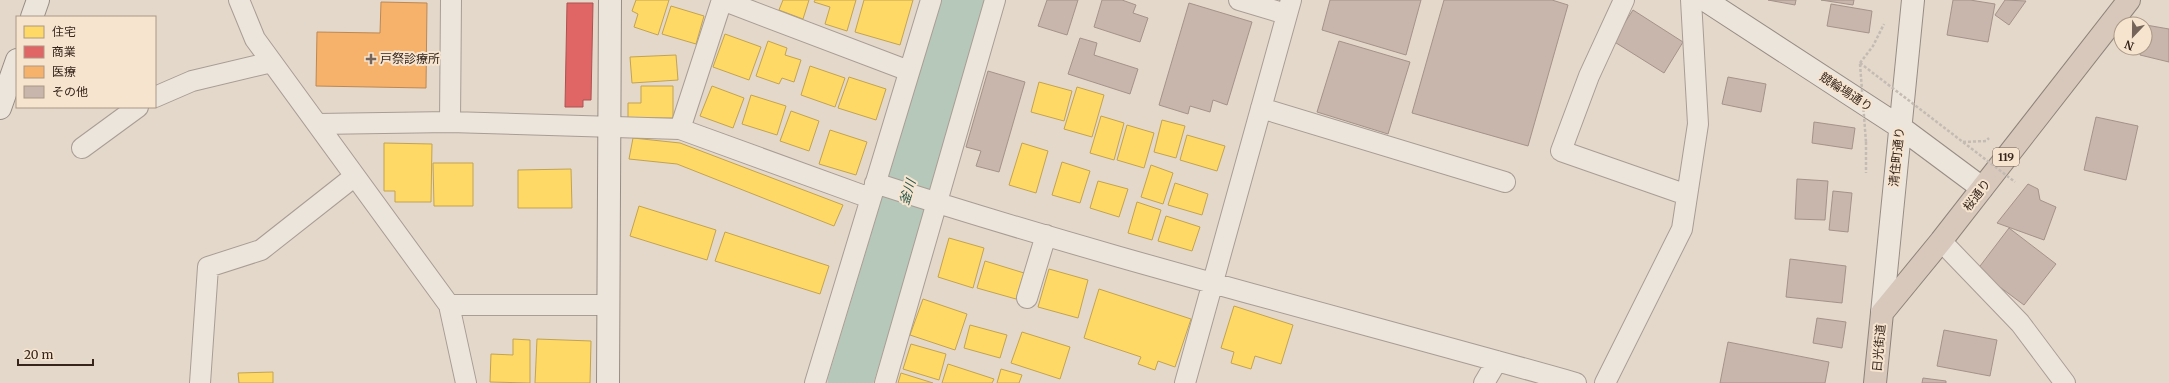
<svg xmlns="http://www.w3.org/2000/svg" width="2169" height="383" font-family="Merriweather,'Noto Sans JP',serif">
	<style>
		.water { fill: #b6c8ba }
		.homes { fill: #ffd966; stroke: #c3a350 }
		.shops { fill: #e06666; stroke: #ad5250 }
		.health { fill: #f6b26b; stroke: #bd8853 }
		.lines { fill: none; stroke-linecap: round; stroke-linejoin: round }
		.river { stroke: #b6c8ba; stroke-width: 45 }
		.building { fill: #c8b5ab; stroke: #a4938a }
		.street-casing { stroke: #a99d94; stroke-width: 22 }
		.secondary-casing { stroke: #988d84; stroke-width: 24 }
		.highway-casing { stroke: #8e837a; stroke-width: 24 }
		.path { stroke: #c4bbb3; stroke-width: 2.5; stroke-dasharray: 3 2; stroke-linecap: butt }
		.street { stroke: #ece5dc; stroke-width: 20 }
		.secondary { stroke: #ece5dc; stroke-width: 22 }
		.highway { stroke: #d7c8bb; stroke-width: 22 }
		.path-bridge { stroke: #c4bbb3; stroke-width: 2.5; stroke-dasharray: 3 2; stroke-linecap: butt }
		.poi-dot { fill: #746459; stroke: #f6e4cf; stroke-width: 1.5 }
		.labels { text-anchor: middle; stroke-width: 4; stroke-linejoin: round; paint-order: stroke }
		.shield { fill: #f6e4cf; stroke: #705e52; stroke-width: 1 }
		.shield-label { font-size: 11px; font-weight: bold; fill: #37251c }
		.poi-label { font-size: 12px; fill: #37251c; stroke: #f6e4cf; text-anchor: start }
		.street-label { font-size: 12px; fill: #37251c; stroke: #f6e4cf }
		.water-label { font-size: 13px; font-style: italic; fill: #2a584d; stroke: #f6e4cf }
	</style>
	<rect width="100%" height="100%" fill="#e4d8ca"/>
	<path class="water" d="M942 0H974L922 175 893 167Z
		M883 203 913 211 860 383H829Z"/>
	<path class="homes" d="M636 0H669L658 35 634 27 638 14 632 11Z
		M783 0H809L803 19 779 10Z
		M815 0H856L847 31 825 24 830 7 814 2Z
		M864 0H913L900 45 855 32Z
		M671 6 704 16 696 44 662 34Z
		M725 34 761 47 749 80 713 67Z
		M768 41 787 48 785 55 801 60 794 82 782 78 779 84 756 76Z
		M676 55 678 80 632 83 630 57Z
		M810 66 845 78 835 107 801 95Z
		M849 77 886 89 876 120 838 108Z
		M1039 82 1072 91 1064 121 1031 112Z
		M641 86H673V118H628V103H641Z
		M712 86 744 98 733 128 700 116Z
		M1077 87 1104 95 1092 137 1064 129Z
		M751 95 786 106 777 135 742 124Z
		M791 111 819 121 809 151 780 141Z
		M1101 116 1124 123 1114 160 1090 153Z
		M1162 120 1185 126 1176 158 1154 152Z
		M1127 125 1154 133 1144 168 1117 160Z
		M830 130 867 142 856 175 819 164Z
		M1187 135 1225 146 1217 171 1180 160Z
		M633 138 680 143 843 205 834 226 677 164 629 159Z
		M384 143 432 144 431 202H395V191H384Z
		M1022 143 1048 151 1036 193 1009 185Z
		M1062 162 1090 171 1080 203 1052 195Z
		M433 163H473V206H434Z
		M1151 165 1173 173 1163 204 1141 197Z
		M571 169 572 208H518V170Z
		M1098 181 1128 189 1119 217 1090 208Z
		M1175 183 1208 194 1202 215 1168 205Z
		M1137 202 1161 210 1152 240 1128 233Z
		M639 206 716 230 707 260 630 236Z
		M1166 216 1200 227 1192 251 1158 241Z
		M725 232 829 266 820 294 715 261Z
		M949 238 984 248 973 288 938 277Z
		M985 261 1024 273 1016 299 977 288Z
		M1049 269 1088 280 1078 318 1038 307Z
		M1099 289 1191 319 1175 367 1158 361 1155 370 1138 364 1141 357 1084 338Z
		M923 299 967 314 955 350 910 335Z
		M1234 306 1293 325 1281 364 1255 356 1251 369 1231 363 1234 352 1221 348Z
		M970 325 1007 335 1000 358 964 348Z
		M1022 332 1070 347 1060 379 1011 363Z
		M513 339 530 340V383L490 382 491 354 513 355Z
		M537 339 591 341 590 383H535Z
		M911 344 946 354 939 380 903 369Z
		M948 364 994 379 992 383H942Z
		M1001 369 1022 375 1019 383H997Z
		M273 372V383H239L238 373Z
		M901 373 933 383H898Z"/>
	<path class="shops" d="M567 3H593L591 100H583V107H565Z"/>
	<path class="health" d="M381 2 427 3 426 88 316 86 317 32 380 33Z"/>
	<g class="lines">
		<path class="river" d="M850 383 965 0"/>
	</g>
	<path class="building" d="M1047 0H1078L1067 35 1038 26Z
		M1102 0H1122L1136 5 1133 13 1148 18 1140 42 1094 27Z
		M1330 0H1421L1406 55 1322 30Z
		M1444 0H1552L1568 5 1528 146 1412 113Z
		M1768 0H1796L1795 5Z
		M1821 0H1854L1853 5Z
		M1953 0H1970L1995 4 1988 42 1947 35Z
		M2005 0 2026 1 2009 25 1995 15Z
		M1189 3 1252 22 1227 105 1213 100 1210 112 1190 106 1188 114 1159 105Z
		M1831 4 1872 11 1869 33 1827 26Z
		M1633 10 1683 42 1664 73 1613 41Z
		M2146 25 2169 29V62L2140 55 2141 48H2145Z
		M1080 38 1097 43 1094 55 1138 69 1130 94 1068 74Z
		M1339 41 1410 62 1388 134 1317 112Z
		M988 71 1025 82 999 172 976 166 981 151 966 147Z
		M1728 77 1766 84 1761 112 1722 104Z
		M2096 117 2138 126 2126 180 2084 170Z
		M1814 122 1855 128 1852 149 1812 143Z
		M1797 179 1828 181 1825 220 1795 219Z
		M2028 184 2038 189 2040 200 2056 207 2044 240 1997 223Z
		M1833 191 1852 193 1848 232 1829 230Z
		M2009 228 2056 264 2024 305 1977 270Z
		M1790 259 1846 266 1842 303 1786 297Z
		M1817 318 1846 322 1842 348 1813 343Z
		M1944 330 1997 340 1990 376 1937 366Z
		M1728 342 1829 362 1825 383H1720Z
		M1923 378 1946 381V383H1922Z"/>
	<g class="lines">
		<g class="street-casing">
			<path id="street" d="M239 0 255 39 449 305 466 383
				M722 0 680 129 870 198
				M722 0 909 71
				M1239 0 1286 14
				M1624 0 1589 76 1561 151 1687 195
				M155 97 192 81 272 62
				M1261 108 1505 182
				M450 122 451 0
				M317 124 450 122 680 129
				M82 148 138 107
				M875 183C1106 258 1342 317 1576 383
				M1941 241 2020 323 2065 383
				M1027 298 1046 235
				M449 305H609
				M200 383 208 267 261 250 355 176
				M815 383 931 0
				M885 383 995 0
				M1185 383 1291 0
				M1484 383 1497 361
				M1605 383 1682 229 1698 124 1691 0"/>
		</g>
		<g class="secondary-casing">
			<path id="secondary" d="M1705 0 1900 127 1982 188
				M32 17 38 0
				M0 108 17 60
				M1882 313 1913 0
				M608 383 610 0"/>
		</g>
		<g class="highway-casing">
			<path id="highway" d="M1875 383 1882 313 1941 241 2129 0"/>
		</g>
		<path class="path" d="M1860 63 1873 46 1884 24
			M1866 142V173
			M1963 142 1986 141 1989 138"/>
		<use href="#street" class="street"/>
		<use href="#secondary" class="secondary"/>
		<use href="#highway" class="highway"/>
		<path class="path-bridge" d="M1860 63 2015 182
			M1860 64 1866 142"/>
	</g>
	<path class="poi-dot" d="M369 53h4v4h4v4h-4v4h-4v-4h-4v-4h4z"/>
	<g class="labels">
		<rect class="shield" x="1993" y="148" width="26" height="18" rx="3"/>
		<g class="shield-label">
			<text x="2006" y="161">119</text>
		</g>
		<g class="poi-label">
			<text x="380" y="63">戸祭診療所</text>
		</g>
		<g class="street-label">
			<text transform="translate(1846 92) rotate(33)" y="4">競輪場通り</text>
			<text transform="translate(1897 157) rotate(-84)" y="4">清住町通り</text>
			<text transform="translate(1977 195) rotate(-52)" y="4">桜通り</text>
			<text transform="translate(1879 348) rotate(-85)" y="4">日光街道</text>
		</g>
		<g class="water-label">
			<text transform="translate(907 192) rotate(-73)" y="5">釜川</text>
		</g>
	</g>
	<rect x="16" y="16" width="140" height="92" fill="#f6e4cf" stroke="#aa9887"/>
	<rect x="24" y="26" width="20" height="12" fill="#ffd966" stroke="#aa9887"/>
	<text x="52" y="36" font-size="12" fill="#37251c">住宅</text>
	<rect x="24" y="46" width="20" height="12" fill="#e06666" stroke="#aa9887"/>
	<text x="52" y="56" font-size="12" fill="#37251c">商業</text>
	<rect x="24" y="66" width="20" height="12" fill="#f6b26b" stroke="#aa9887"/>
	<text x="52" y="76" font-size="12" fill="#37251c">医療</text>
	<rect x="24" y="86" width="20" height="12" fill="#c8b5ab" stroke="#aa9887"/>
	<text x="52" y="96" font-size="12" fill="#37251c">その他</text>
	<g transform="translate(2133 36) rotate(202)"><circle r="19" fill="#f6e4cf" stroke="#aa9887"/>
	<path d="M0-3L7 15L0 10L-7 15Z" fill="#746459"/>
	<text y="-6" font-size="11" font-weight="bold" text-anchor="middle" fill="#37251c">N</text>
	</g>
	<path d="M18 359v6h75v-6" fill="none" stroke="#37251c" stroke-width="2"/>
	<text x="24" y="359" font-size="12" fill="#37251c" stroke="#f6e4cf" stroke-width="3" paint-order="stroke">20 m</text>
</svg>
